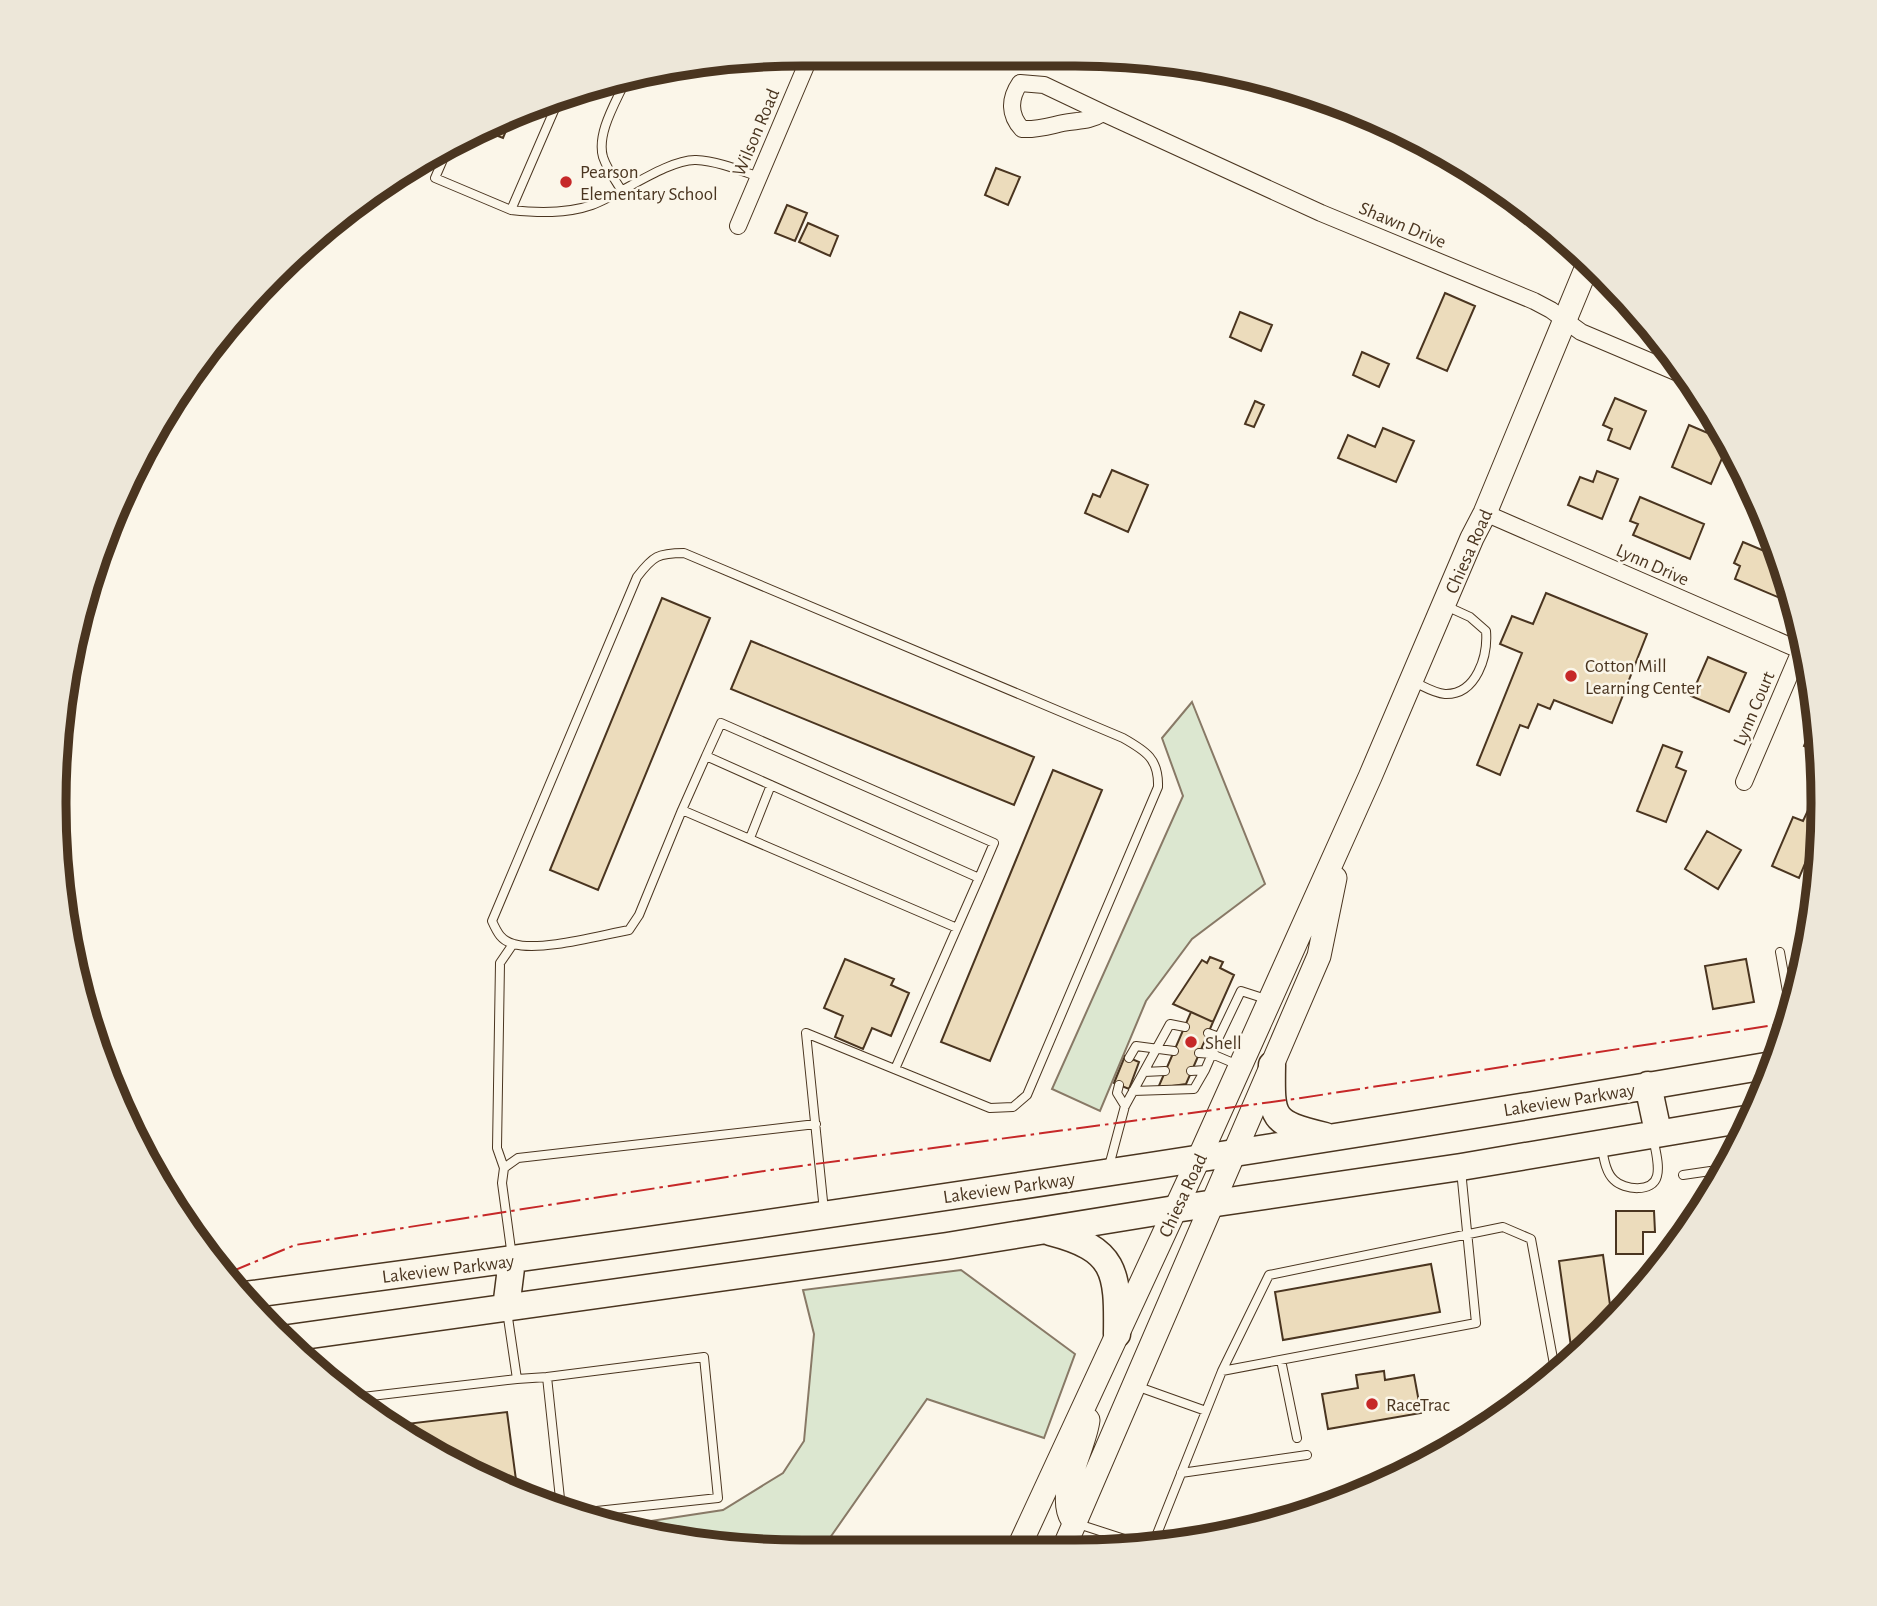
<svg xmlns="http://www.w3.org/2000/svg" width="1877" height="1606" font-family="'Alegreya Sans',sans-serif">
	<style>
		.green { fill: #dce7d0; stroke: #887966; stroke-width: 2 }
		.building { fill: #ecdcbc; stroke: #4a3520; stroke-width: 2 }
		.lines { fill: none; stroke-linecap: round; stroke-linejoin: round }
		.lane-casing { stroke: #4a3520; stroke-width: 10 }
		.street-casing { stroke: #4a3520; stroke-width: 18 }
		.secondary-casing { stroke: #4a3520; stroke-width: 25 }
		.primary-casing { stroke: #4a3520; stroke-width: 29 }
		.lane { stroke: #fbf6e9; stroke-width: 8 }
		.street { stroke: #fbf6e9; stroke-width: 16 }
		.secondary { stroke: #fbf6e9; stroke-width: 23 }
		.primary { stroke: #fbf6e9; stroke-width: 26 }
		.power { stroke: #c62828; stroke-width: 2; stroke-dasharray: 24 5 3.5 5; stroke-linecap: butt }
		.poi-dot { fill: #c62828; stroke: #fbf6e9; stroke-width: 2.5 }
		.labels { text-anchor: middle; stroke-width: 5; stroke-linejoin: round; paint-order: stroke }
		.street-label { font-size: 19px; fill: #4a3520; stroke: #fbf6e9 }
		.poi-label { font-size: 19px; fill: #4a3520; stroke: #fbf6e9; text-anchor: start }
		.rim { fill: none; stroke: #4a3520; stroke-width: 9 }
	</style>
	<rect width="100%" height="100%" fill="#fbf6e9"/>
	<path class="green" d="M1192 702 1265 884 1192 939 1146 1001 1100 1111 1052 1089 1183 796 1162 738Z
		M961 1270 1075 1354 1044 1438 927 1399 820 1552 657 1537 618 1526 723 1510 783 1473 804 1441 814 1334 803 1290Z"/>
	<path class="building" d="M512 116 503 138 480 129Z
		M996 168 1020 177 1008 205 985 195Z
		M787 205 807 213 795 241 775 233Z
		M808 223 838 236 830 256 799 242Z
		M1445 293 1475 306 1447 371 1417 358Z
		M1240 312 1272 325 1261 351 1230 337Z
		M1362 352 1389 364 1379 387 1353 375Z
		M1615 398 1646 411 1630 449 1608 440 1612 429 1603 425Z
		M1255 401 1264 405 1254 427 1245 424Z
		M1689 425 1729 442 1711 484 1672 467Z
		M1383 428 1414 441 1396 482 1338 458 1348 435 1375 447Z
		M1112 470 1148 485 1128 532 1085 513 1093 494 1100 497Z
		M1597 471 1618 479 1602 519 1568 505 1580 477 1593 482Z
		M1640 497 1704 524 1690 559 1633 535 1638 524 1630 521Z
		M1743 542 1781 558 1787 582 1780 598 1735 579 1740 566 1734 563Z
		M1546 593 1647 634 1612 723 1554 700 1550 709 1538 704 1528 728 1520 725 1500 775 1477 765 1522 653 1500 644 1512 616 1533 624Z
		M662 598 710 618 598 890 550 870Z
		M751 641 1034 757 1014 805 731 689Z
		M1708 657 1746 673 1729 712 1691 696Z
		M1815 719 1817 720 1818 752 1804 746Z
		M1663 745 1682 752 1676 767 1686 771 1666 822 1637 811Z
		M1053 770 1102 790 990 1061 941 1042Z
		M1810 806 1820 810V828L1799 878 1772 866 1793 817 1803 821Z
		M1707 831 1741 850 1718 889 1685 869Z
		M1210 957 1223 962 1220 968 1234 975 1213 1022 1173 1004 1202 960 1207 963Z
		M845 959 894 979 891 985 909 993 891 1036 872 1028 863 1049 835 1037 843 1016 824 1008Z
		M1746 959 1754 1002 1713 1009 1705 966Z
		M1191 1012 1213 1022 1186 1084 1158 1088Z
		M1125 1056 1139 1062 1129 1089 1114 1083Z
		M1616 1211H1654L1655 1232H1643V1254H1616Z
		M1603 1255 1612 1319 1573 1361 1559 1261Z
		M1431 1264 1440 1312 1283 1340 1275 1292Z
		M1384 1371 1385 1380 1414 1375 1421 1413 1328 1429 1322 1394 1358 1388 1356 1375Z
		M507 1412 518 1495 389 1426Z"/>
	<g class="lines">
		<g class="lane-casing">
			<path id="lane" d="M559 99 511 210C538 213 566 214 592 205 620 195 668 159 696 160 717 161 739 170 759 177
				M448 148 435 178 511 210
				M622 191C615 180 607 169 603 157 596 132 618 99 627 77
				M1414 682C1423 686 1434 693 1445 694 1477 695 1488 655 1486 631L1470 617 1446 606
				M706 756 721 723 994 843 979 878
				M682 810 957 928
				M750 838 771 785
				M1780 952 1791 1014
				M1219 1037 1241 991 1269 1000
				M1199 1053 1212 1054 1219 1037 1208 1033
				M1129 1058 1136 1046 1174 1051
				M1191 1071 1205 1070 1212 1054 1238 1065
				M1144 1072 1165 1071
				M1119 1085 1117 1093 1125 1106
				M1133 1091 1194 1089 1205 1070
				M1602 1149C1604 1159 1606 1173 1614 1180 1624 1190 1653 1193 1657 1176 1660 1165 1655 1149 1653 1137
				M1109 1166 1125 1106 1170 1024 1185 1027
				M504 1168 497 1148 500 963 513 944
				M1683 1175 1724 1169
				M824 1211 806 1033 990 1108 1013 1107 1027 1095 1158 787C1159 759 1146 751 1123 738L684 553C658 553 653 556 637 577L492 921C497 932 501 941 514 944 540 952 601 935 629 930L639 915 682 810 706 756 979 878 895 1069
				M512 1257 502 1183 504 1168 518 1158 816 1124
				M507 1311 517 1379 547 1377 561 1508
				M1281 1360 1297 1438
				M1222 1371 1269 1275 1503 1227 1531 1239 1556 1375
				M547 1377 704 1357 718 1498 578 1513
				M1136 1386 1206 1411
				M354 1398 517 1379
				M1181 1473 1307 1455
				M1075 1523 1146 1546
				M1153 1544 1222 1371 1476 1323 1461 1170"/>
		</g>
		<g class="street-casing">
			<path id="street" d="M1020 83 1044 85 1103 113C1089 122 1078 120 1063 123 1049 126 1037 130 1022 129 1009 115 1009 99 1020 83Z
				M1103 113 1321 213 1534 301 1551 310 1581 332 1685 376
				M738 226 811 54
				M1485 513 1804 652
				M1744 782 1800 651"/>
		</g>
		<g class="secondary-casing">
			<path id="secondary" d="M1075 1523C1053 1498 1085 1448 1088 1420
				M1063 1550 1319 956 1335 878
				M1017 1551 1199 1158 1370 777 1472 538 1485 513 1588 264"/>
		</g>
		<g class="primary-casing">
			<path id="primary" d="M1272 1065C1271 1119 1271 1123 1325 1136
				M1648 1085 1658 1132
				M1050 1232C1116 1249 1118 1271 1117 1334
				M245 1295C755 1228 1264 1152 1772 1065
				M506 1308 512 1260
				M282 1339 947 1246 1175 1209 1461 1167 1752 1118"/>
		</g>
		<use href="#lane" class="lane"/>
		<use href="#street" class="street"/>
		<use href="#secondary" class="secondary"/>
		<use href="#primary" class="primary"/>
		<path class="power" d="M228 1273 295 1245 771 1170 1301 1098 1787 1023"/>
	</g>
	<g class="poi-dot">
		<circle cx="566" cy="182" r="7"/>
		<circle cx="1571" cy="676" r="7"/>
		<circle cx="1191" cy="1042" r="7"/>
		<circle cx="1372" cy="1404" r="7"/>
	</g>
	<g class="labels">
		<g class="street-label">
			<text transform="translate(755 132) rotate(-67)" y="7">Wilson Road</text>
			<text transform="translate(1403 224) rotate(23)" y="7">Shawn Drive</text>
			<text transform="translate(1468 551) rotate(-66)" y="7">Chiesa Road</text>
			<text transform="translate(1653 564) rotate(24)" y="7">Lynn Drive</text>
			<text transform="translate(1753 708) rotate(-67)" y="7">Lynn Court</text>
			<text transform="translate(1569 1099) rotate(-9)" y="7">Lakeview Parkway</text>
			<text transform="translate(1009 1187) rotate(-8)" y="7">Lakeview Parkway</text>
			<text transform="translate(1182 1195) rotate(-65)" y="7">Chiesa Road</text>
			<text transform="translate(448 1268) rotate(-7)" y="7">Lakeview Parkway</text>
		</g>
		<g class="poi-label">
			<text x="580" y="178">Pearson<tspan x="580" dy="22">Elementary School</tspan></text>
			<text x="1585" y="672">Cotton Mill<tspan x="1585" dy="22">Learning Center</tspan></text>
			<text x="1205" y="1049">Shell</text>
			<text x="1386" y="1411">RaceTrac</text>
		</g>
	</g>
	<path d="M0 0H1877V1606H0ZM802 66H1075A736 736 0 0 1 1811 802V804A736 736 0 0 1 1075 1540H802A736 736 0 0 1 66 804V802A736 736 0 0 1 802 66Z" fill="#ede7d9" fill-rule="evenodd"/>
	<path class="rim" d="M802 66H1075A736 736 0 0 1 1811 802V804A736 736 0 0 1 1075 1540H802A736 736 0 0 1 66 804V802A736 736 0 0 1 802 66Z"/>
</svg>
